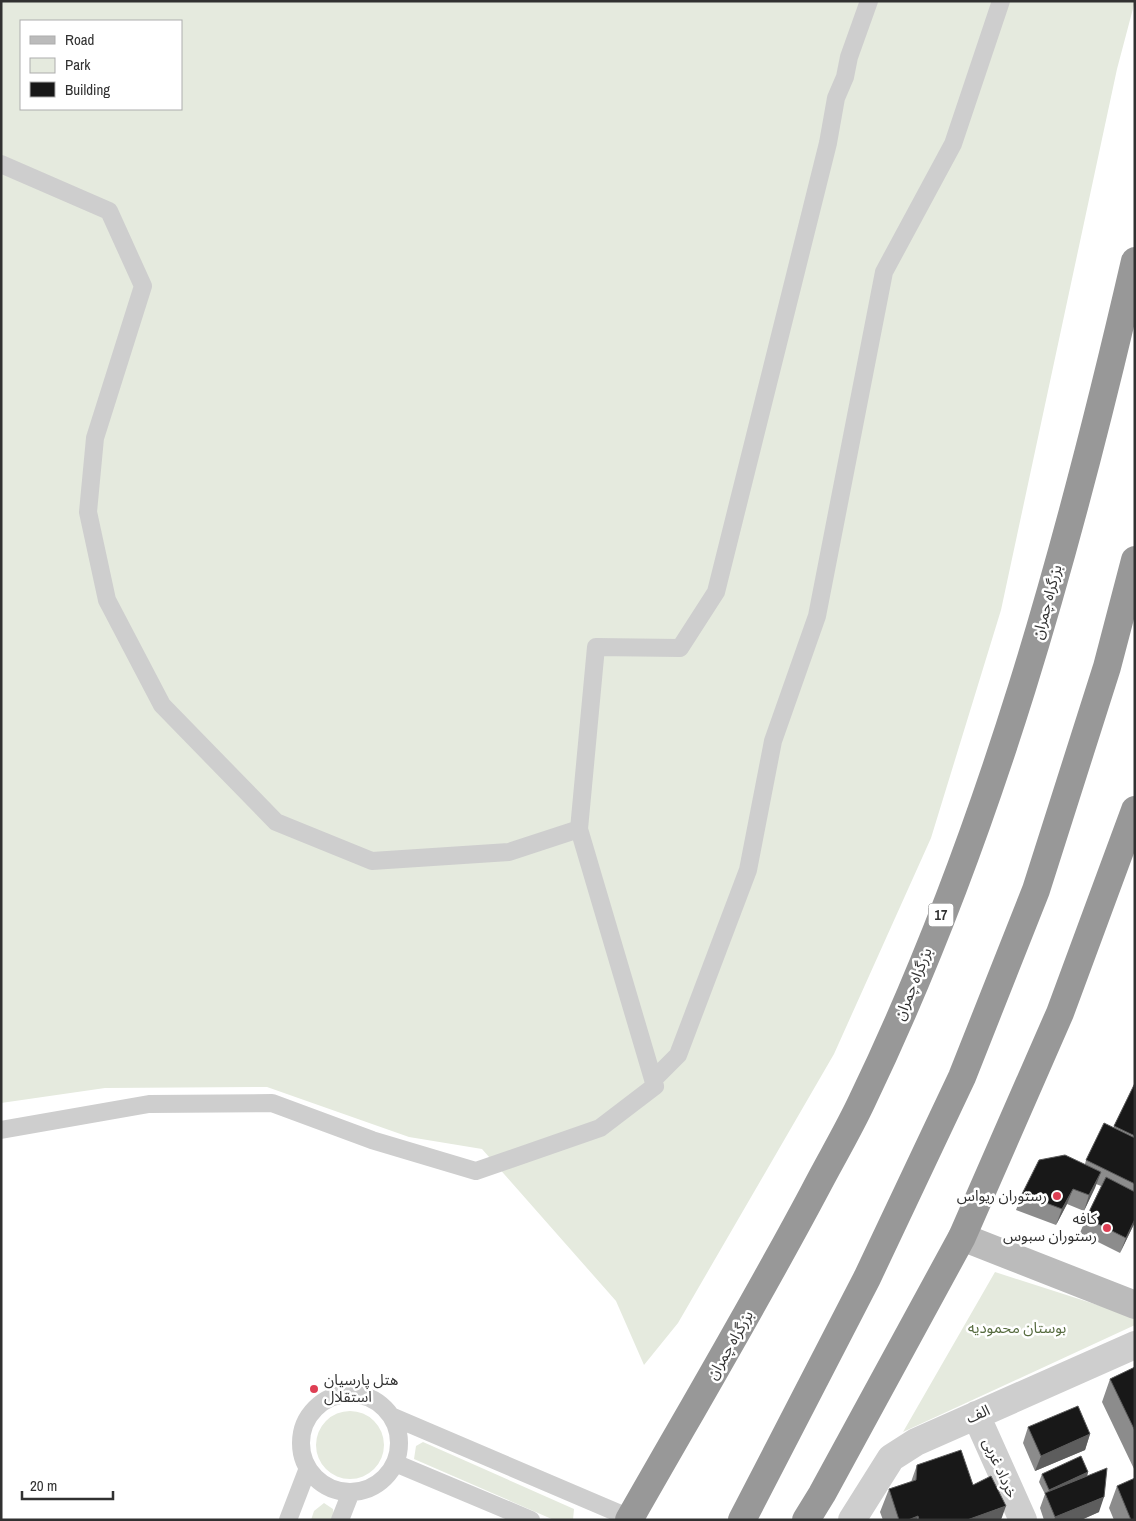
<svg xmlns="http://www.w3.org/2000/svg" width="1136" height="1521" font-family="'Archivo Narrow','Noto Sans Arabic',sans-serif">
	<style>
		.green { fill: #e5eade; fill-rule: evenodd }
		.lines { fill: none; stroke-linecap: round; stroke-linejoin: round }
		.lane { stroke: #cecece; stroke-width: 18 }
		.street { stroke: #cecece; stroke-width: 28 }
		.secondary { stroke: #bbb; stroke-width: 28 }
		.highway { stroke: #989898; stroke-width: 28 }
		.wall { fill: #8c8c8c }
		.shaded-wall { fill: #5d5d5d }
		.building { fill: #181818; stroke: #5d5d5d }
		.poi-dot { fill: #de3e53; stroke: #fff; stroke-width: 2 }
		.labels { text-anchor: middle; stroke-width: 5; stroke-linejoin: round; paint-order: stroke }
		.shield { fill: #fff; stroke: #6f6f6f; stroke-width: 1 }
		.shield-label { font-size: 14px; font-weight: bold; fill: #313131 }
		.street-label { font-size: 15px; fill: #313131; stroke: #fff }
		.poi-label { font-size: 15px; fill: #313131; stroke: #fff; text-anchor: end }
		.park-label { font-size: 15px; fill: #576c40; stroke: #fff }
	</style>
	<rect width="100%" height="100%" fill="#fff"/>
	<path class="green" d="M1 1H1135L1117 69 1001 610 931 838 834 1054 678 1323 644 1365 616 1301 482 1149 409 1137 267 1087 105 1088 1 1103ZM21 21H181V109H21Z
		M995 1272 1135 1317V1325L903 1432Z
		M316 1445a34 34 0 1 1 68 0a34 34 0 1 1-68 0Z
		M423 1442 574 1509 573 1520H554L414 1459 416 1446Z
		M324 1503 333 1509 335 1520H311L314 1511Z"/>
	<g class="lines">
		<path class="lane" d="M1 164 109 211 143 286 95 438 88 512 107 600 162 705 276 822 372 861 509 852 579 829 596 647 680 648 716 592 828 143 836 98 845 77 849 57 869 1
			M653 1080 678 1055 748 870 773 741 817 616 884 272 953 144 1001 1
			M1 1130 149 1104 272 1103 372 1140 476 1171 600 1128 655 1086 579 829
			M301 1443a49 49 0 1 1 98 0a49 49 0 1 1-98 0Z
			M391 1416 630 1518
			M395 1463 531 1520
			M288 1520 308 1468
			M340 1520 351 1492"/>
		<path class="street" d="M976 1415 1023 1520
			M852 1520 891 1458 916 1442 1135 1345"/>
		<path class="secondary" d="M962 1237 1135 1305"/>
		<path class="highway" d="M629 1520C691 1411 755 1303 814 1192 830 1161 848 1131 862 1101 990 835 1069 547 1135 261
			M742 1520 867 1278 962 1077 1036 890 1107 667 1135 560
			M806 1520 822 1494 962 1237 1060 1013 1135 810"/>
	</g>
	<path class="wall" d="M1135 1083V1222L1120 1253 1080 1233 1086 1218 1101 1186 1096 1184 1084 1211 1067 1204 1056 1225 1016 1210 1022 1194 1085 1164 1086 1160 1113 1128Z
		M1135 1367V1471L1102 1402 1110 1379Z
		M1028 1427 1090 1434 1085 1450 1035 1471 1023 1443Z
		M917 1465 973 1485 1001 1520H883L880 1512 889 1489 911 1482Z
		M1088 1472 1087 1476 1099 1512 1081 1520H1044L1040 1508 1045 1494 1039 1482 1042 1474Z
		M1117 1486 1135 1520H1114L1109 1508Z"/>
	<path class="shaded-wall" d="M1101 1172 1095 1188 1084 1211 1089 1195Z
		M1073 1189 1067 1204 1056 1225 1062 1209Z
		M1135 1219V1222L1120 1253 1126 1238Z
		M1090 1434 1085 1450 1035 1471 1041 1456Z
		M1088 1472 1086 1480 1046 1498 1049 1490Z
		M1104 1497 1099 1512 1081 1520H1054L1055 1517Z
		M1006 1506 1001 1520H967Z
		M918 1516 917 1520H908Z"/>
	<path class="building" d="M1135 1083V1136L1114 1126Z
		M1104 1123 1135 1138V1184L1086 1160Z
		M1065 1155 1101 1172 1089 1195 1073 1189 1062 1209 1022 1194 1039 1160Z
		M1106 1177 1135 1192V1219L1126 1238 1086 1218Z
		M1135 1367V1431L1110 1379Z
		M1078 1406 1090 1434 1041 1456 1028 1427Z
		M961 1450 973 1485 991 1476 1006 1506 967 1520H919L918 1516 908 1520H899L889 1489 916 1480 917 1465Z
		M1081 1456 1088 1472 1049 1490 1042 1474Z
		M1107 1468 1104 1497 1055 1517 1045 1493Z
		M1135 1478V1520H1131L1117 1486Z"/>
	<g class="poi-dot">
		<circle cx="1057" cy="1196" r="5"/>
		<circle cx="1107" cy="1228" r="5"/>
		<circle cx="314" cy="1389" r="5"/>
	</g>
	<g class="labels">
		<rect class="shield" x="928.5" y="903.5" width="25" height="23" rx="4"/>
		<g class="shield-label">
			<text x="941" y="920">17</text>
		</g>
		<g class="street-label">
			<text transform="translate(1047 602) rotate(-75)" y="5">بزرگراه چمران</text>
			<text transform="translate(913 984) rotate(-68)" y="5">بزرگراه چمران</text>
			<text transform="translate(730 1345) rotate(-60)" y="5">بزرگراه چمران</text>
			<text transform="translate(978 1414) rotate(-24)" y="5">الف</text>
			<text transform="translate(1000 1468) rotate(66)" y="5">خرداد غربی</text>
		</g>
		<g class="poi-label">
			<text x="1047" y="1201">رستوران ریواس</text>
			<text x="1097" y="1224">کافه<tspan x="1097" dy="17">رستوران سبوس</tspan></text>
			<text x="324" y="1385" text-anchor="start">هتل پارسیان<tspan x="324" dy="17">استقلال</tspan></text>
		</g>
		<g class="park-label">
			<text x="1017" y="1333">بوستان محمودیه</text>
		</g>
	</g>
	<rect width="1136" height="1521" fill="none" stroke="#313131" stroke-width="5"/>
	<rect x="20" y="20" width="162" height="90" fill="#ffffff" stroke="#adadad"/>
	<rect x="30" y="36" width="25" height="8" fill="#bbbbbb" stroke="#adadad"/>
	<text x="65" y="45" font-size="15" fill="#313131">Road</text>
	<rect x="30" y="58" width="25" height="15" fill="#e5eade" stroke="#adadad"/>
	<text x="65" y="70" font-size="15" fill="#313131">Park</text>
	<rect x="30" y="82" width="25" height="15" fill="#181818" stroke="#adadad"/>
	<text x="65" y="95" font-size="15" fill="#313131">Building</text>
	<path d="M22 1491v8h91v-8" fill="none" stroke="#313131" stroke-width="2.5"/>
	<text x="30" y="1491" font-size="15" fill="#313131" stroke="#ffffff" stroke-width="4" paint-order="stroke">20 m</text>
</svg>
